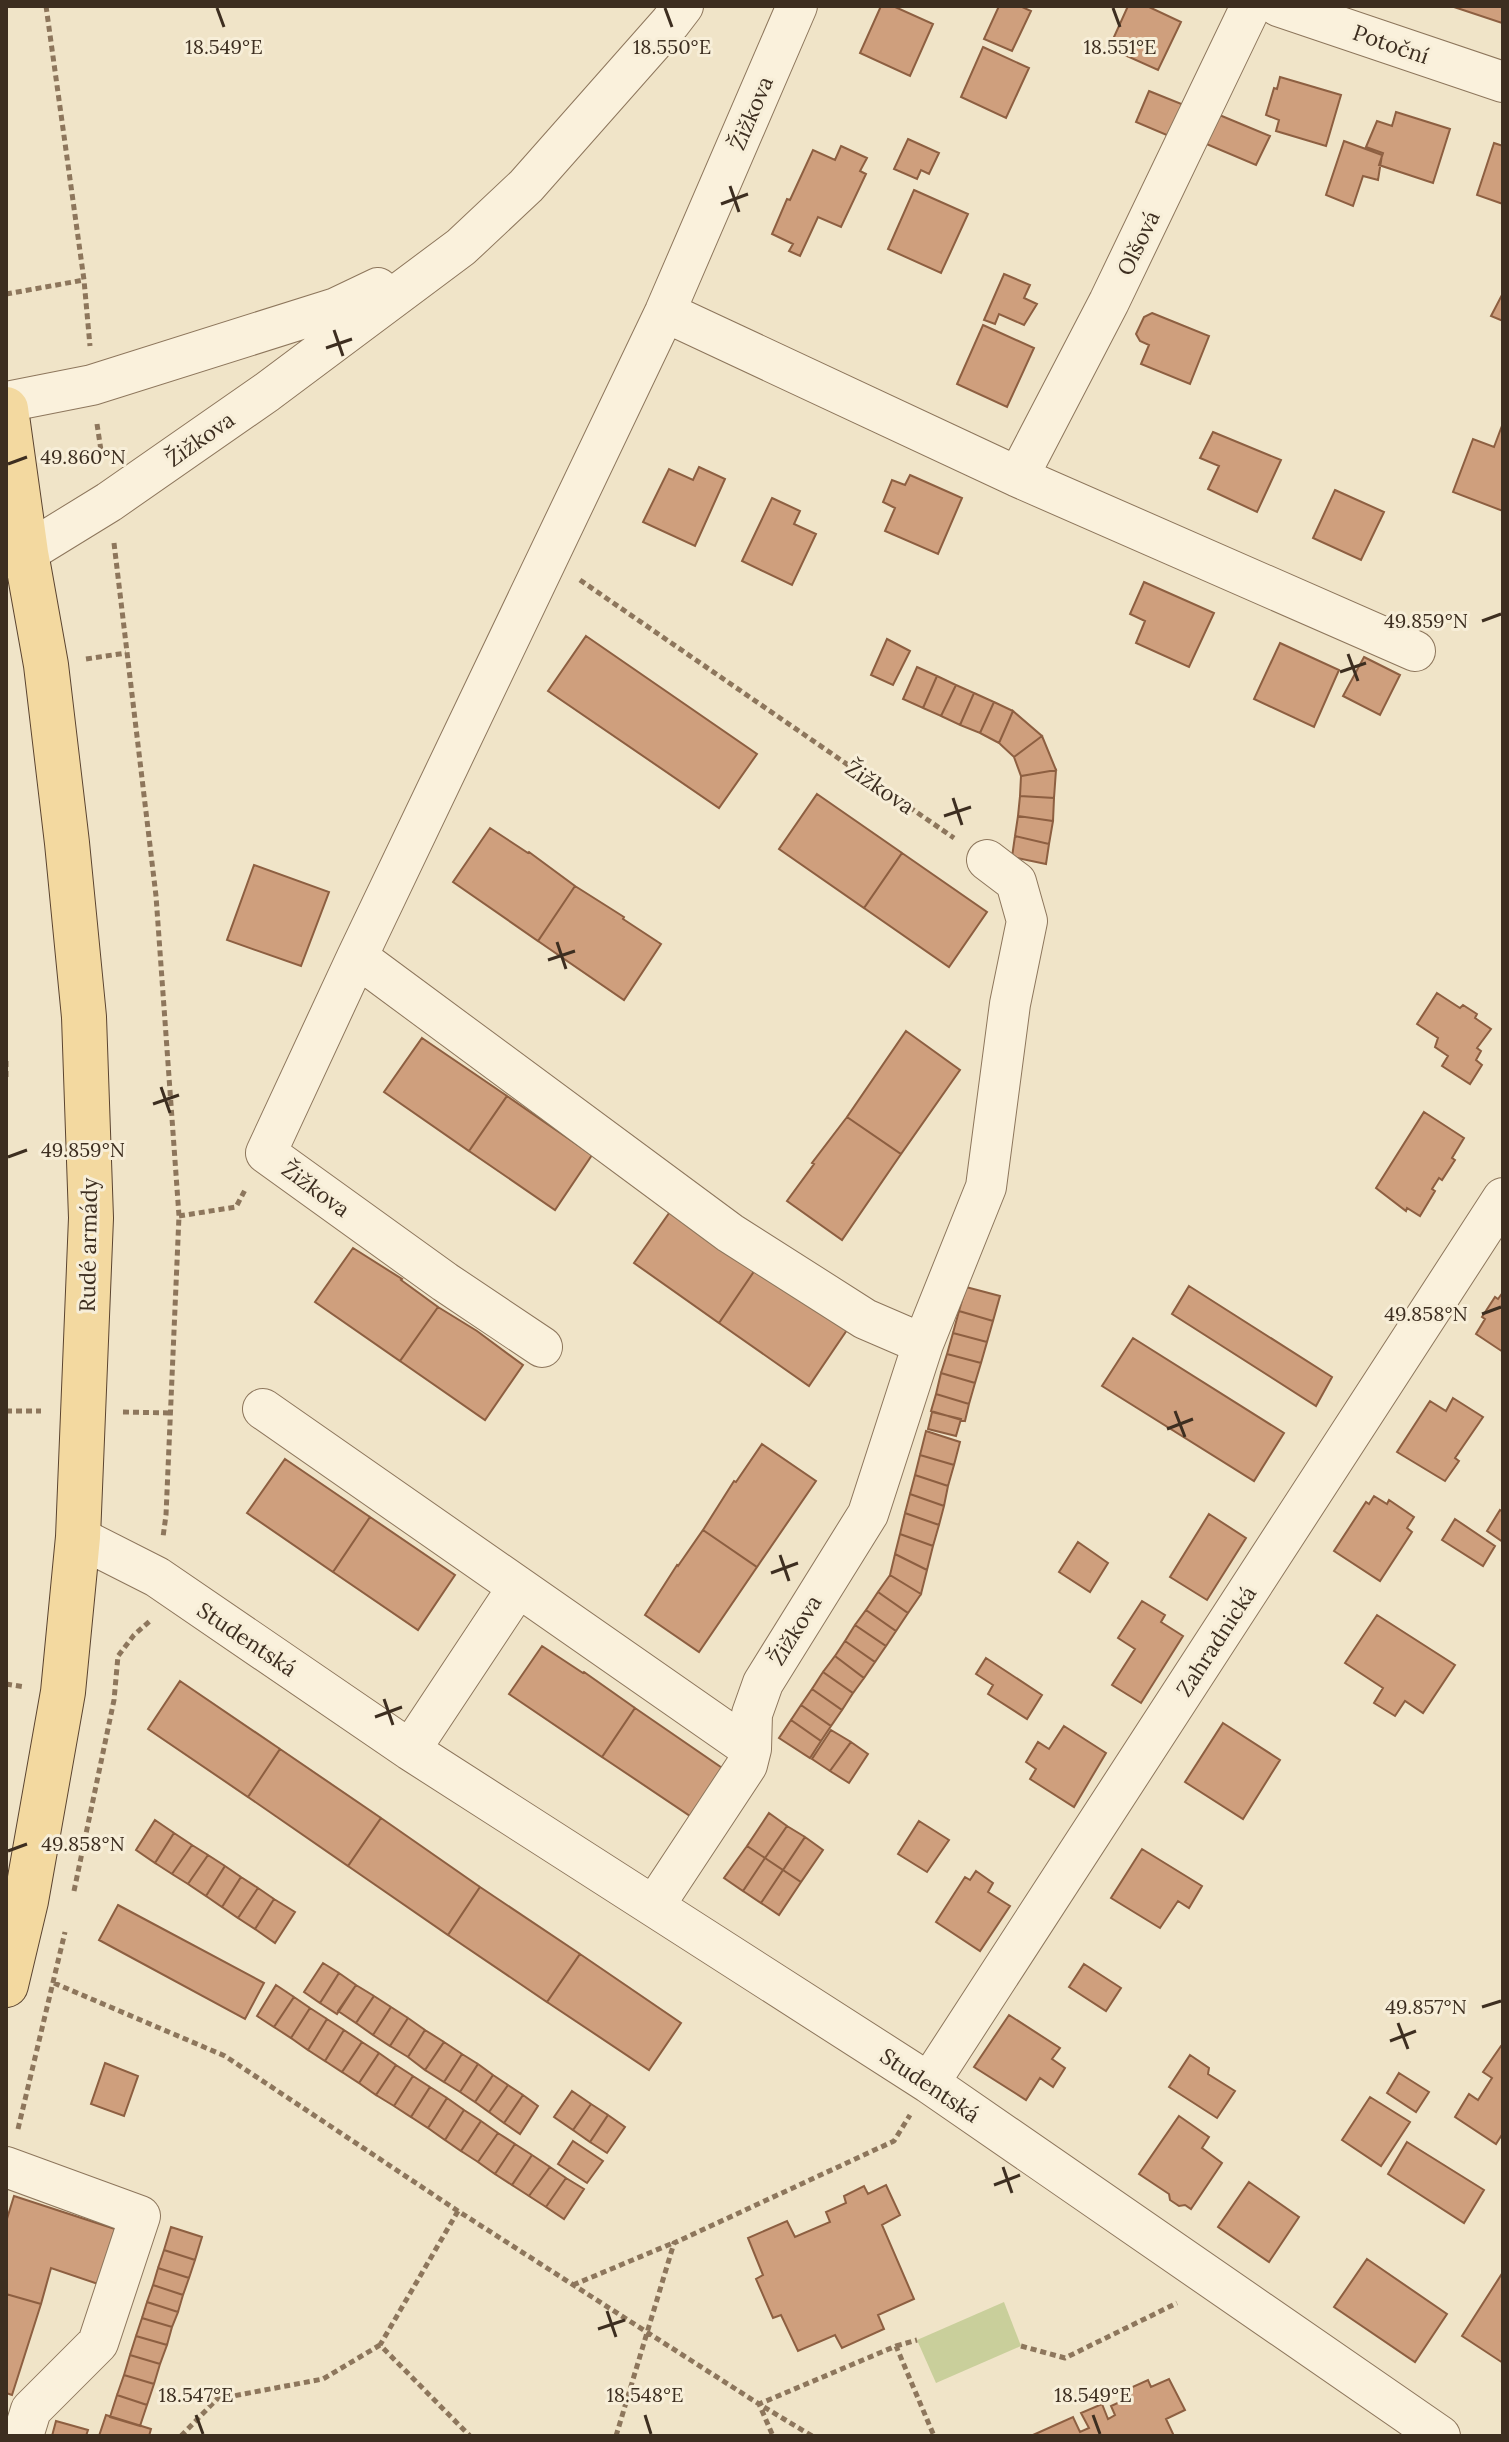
<svg xmlns="http://www.w3.org/2000/svg" width="1509" height="2442" font-family="Lora,serif">
	<style>
		.green { fill: #c9cf9b }
		.building { fill: #cf9f7d; stroke: #8d5f41; stroke-width: 2 }
		.lines { fill: none; stroke-linecap: round; stroke-linejoin: round }
		.minor-casing { stroke: #8d765c; stroke-width: 42 }
		.major-casing { stroke: #5b4430; stroke-width: 46 }
		.path { stroke: #8d765c; stroke-width: 5; stroke-dasharray: 6 4; stroke-linecap: butt }
		.minor { stroke: #faf1dc; stroke-width: 40 }
		.major { stroke: #f3d9a0; stroke-width: 44 }
		.ticks { fill: none; stroke: #3d2e20; stroke-width: 3 }
		.labels { text-anchor: middle; stroke-width: 6; stroke-linejoin: round; paint-order: stroke }
		.street-label { font-size: 22px; fill: #3d2e20; stroke: #f7eed8 }
		.ticks-label { font-size: 20px; text-anchor: middle; fill: #3d2e20; stroke: #f7eed8; stroke-width: 6; stroke-linejoin: round; paint-order: stroke }
	</style>
	<rect width="100%" height="100%" fill="#f0e4c8"/>
	<path class="green" d="M1004 2302 1021 2346 936 2383 917 2340Z"/>
	<path class="building" d="M881 6H893L933 24 910 76 860 53Z
		M999 6H1020L1031 11 1012 51 984 39Z
		M1128 6H1147L1181 22 1158 70 1109 48Z
		M1451 6H1503V19L1502 23Z
		M983 47 1029 68 1006 118 961 97Z
		M1280 77 1341 95 1326 146 1276 131 1279 120 1266 115 1274 88 1277 89Z
		M1149 91 1184 105 1169 136 1136 122Z
		M1396 112 1450 129 1433 183 1379 165 1383 153 1366 147 1377 121 1392 126Z
		M1217 114 1270 136 1256 165 1204 143Z
		M908 139 939 153 929 174 921 170 917 179 894 169Z
		M1344 141 1382 155 1378 180 1363 176 1353 206 1326 195Z
		M1494 143 1503 146V204L1477 195Z
		M841 146 867 158 860 171 866 174 841 227 818 217 800 256 789 251 793 244 772 234 787 199 790 200 813 150 835 160Z
		M914 190 968 214 941 273 888 249Z
		M1004 274 1030 285 1024 298 1037 304 1024 325 999 314 995 324 984 320Z
		M1503 293V321L1491 316Z
		M1152 313 1209 336 1190 384 1141 364 1149 345 1140 341 1136 334 1144 317Z
		M983 325 1034 348 1007 407 957 384Z
		M1503 423V511L1453 492 1473 439 1494 447Z
		M1213 432 1281 460 1257 512 1208 489 1219 466 1200 458Z
		M699 467 725 479 695 546 643 522 669 469 693 480Z
		M910 475 962 498 938 554 885 531 895 508 883 502 892 480 905 485Z
		M1335 490 1384 512 1361 560 1313 538Z
		M772 498 800 511 794 524 816 534 792 585 742 561Z
		M1144 582 1214 613 1189 667 1136 643 1145 621 1130 614Z
		M586 636 757 754 719 808 548 691Z
		M887 639 910 651 893 685 871 675Z
		M1280 643 1339 670 1314 727 1254 699Z
		M1364 657 1400 675 1380 715 1343 696Z
		M917 667 937 676 923 708 903 699Z
		M937 676 956 685 941 716 923 708Z
		M956 685 974 693 960 725 941 716Z
		M974 693 994 702 980 733 960 725Z
		M994 702 1013 711 999 743 980 733Z
		M1013 711 1042 736 1014 757 999 743Z
		M1042 736 1056 770 1021 776 1014 757Z
		M1056 770 1054 798 1020 796 1021 776Z
		M817 794 902 853 864 908 779 849Z
		M1020 796 1054 798 1053 821 1018 816Z
		M1018 816 1053 821 1049 844 1015 836Z
		M490 828 528 853 529 852 575 886 538 941 453 882Z
		M1015 836 1049 844 1046 864 1012 857Z
		M902 853 987 912 949 967 864 908Z
		M254 865 329 892 301 966 227 940Z
		M575 886 624 917 623 919 661 944 624 1000 538 941Z
		M1437 993 1460 1008 1463 1005 1477 1014 1475 1018 1491 1029 1477 1048 1481 1051 1476 1060 1482 1065 1470 1084 1442 1066 1448 1056 1435 1047 1438 1038 1417 1024Z
		M906 1031 960 1070 901 1154 847 1117Z
		M422 1038 507 1096 469 1151 384 1092Z
		M507 1096 592 1155 555 1210 469 1151Z
		M1424 1112 1464 1138 1452 1158 1455 1160 1442 1180 1439 1178 1432 1189 1435 1191 1420 1216 1407 1208 1406 1211 1376 1188Z
		M847 1117 901 1154 842 1240 787 1201 814 1164 812 1163Z
		M672 1209 757 1267 719 1323 634 1263Z
		M353 1248 402 1279 401 1280 438 1307 400 1361 315 1302Z
		M757 1267 847 1330 809 1386 719 1323Z
		M1189 1286 1332 1377 1316 1406 1172 1314Z
		M966 1287 1000 1296 993 1321 959 1311Z
		M1503 1292V1352L1476 1334 1485 1319 1482 1317 1495 1297 1498 1299Z
		M438 1307 477 1331 523 1365 485 1420 400 1361Z
		M959 1311 993 1321 987 1342 953 1333Z
		M953 1333 987 1342 981 1363 947 1354Z
		M1133 1338 1284 1433 1254 1481 1102 1386Z
		M947 1354 981 1363 975 1383 941 1373Z
		M941 1373 975 1383 969 1404 936 1394Z
		M936 1394 969 1404 965 1421 931 1411Z
		M1453 1398 1483 1417 1455 1458 1459 1461 1445 1481 1397 1452 1430 1401 1446 1411Z
		M932 1412 961 1419 956 1436 928 1429Z
		M926 1431 960 1442 954 1465 920 1455Z
		M762 1444 816 1481 757 1567 703 1530 734 1481 736 1482Z
		M920 1455 954 1465 948 1486 915 1475Z
		M285 1459 370 1517 333 1572 247 1513Z
		M915 1475 948 1486 944 1506 910 1494Z
		M910 1494 944 1506 939 1525 905 1513Z
		M1374 1496 1387 1504 1389 1500 1414 1517 1407 1528 1412 1532 1380 1581 1334 1551 1366 1502 1369 1504Z
		M1500 1510 1503 1512V1542L1487 1531Z
		M905 1513 939 1525 933 1546 900 1534Z
		M1209 1514 1246 1538 1207 1600 1170 1577Z
		M370 1517 455 1575 418 1630 333 1572Z
		M1455 1519 1495 1546 1483 1566 1442 1540Z
		M703 1530 757 1567 699 1652 645 1615 677 1565 678 1566Z
		M900 1534 933 1546 927 1570 895 1554Z
		M1078 1542 1108 1563 1090 1592 1059 1572Z
		M895 1554 927 1570 921 1594 890 1575Z
		M890 1575 921 1594 908 1613 878 1592Z
		M878 1592 908 1613 896 1631 866 1610Z
		M1142 1601 1165 1615 1161 1622 1183 1636 1141 1703 1112 1685 1135 1649 1118 1638Z
		M866 1610 896 1631 886 1646 855 1625Z
		M1377 1615 1455 1665 1423 1713 1405 1701 1395 1716 1374 1703 1383 1688 1345 1663Z
		M855 1625 886 1646 875 1662 845 1641Z
		M845 1641 875 1662 864 1678 835 1656Z
		M542 1646 583 1673 584 1672 635 1708 602 1757 509 1694Z
		M835 1656 864 1678 853 1693 823 1672Z
		M986 1658 1042 1695 1027 1719 988 1694 993 1685 976 1674Z
		M823 1672 853 1693 842 1710 812 1689Z
		M180 1681 280 1749 248 1797 148 1729Z
		M812 1689 842 1710 831 1726 801 1705Z
		M801 1705 831 1726 821 1741 791 1720Z
		M635 1708 728 1772 696 1820 602 1757Z
		M791 1720 821 1741 810 1758 779 1738Z
		M1223 1723 1280 1760 1243 1819 1185 1782Z
		M1064 1726 1106 1753 1074 1807 1030 1779 1036 1769 1026 1762 1038 1742 1049 1749Z
		M831 1730 851 1742 830 1771 812 1759Z
		M851 1742 868 1754 849 1783 830 1771Z
		M280 1749 381 1818 348 1866 248 1797Z
		M769 1813 787 1826 765 1858 747 1846Z
		M381 1818 480 1887 448 1935 348 1866Z
		M155 1820 174 1833 155 1863 136 1850Z
		M919 1821 949 1840 927 1872 898 1854Z
		M787 1826 805 1837 783 1870 765 1858Z
		M174 1833 192 1845 172 1874 155 1863Z
		M805 1837 823 1850 801 1882 783 1870Z
		M192 1845 208 1855 188 1884 172 1874Z
		M747 1846 765 1858 743 1891 724 1878Z
		M1142 1849 1202 1886 1189 1908 1178 1901 1160 1928 1111 1898Z
		M208 1855 225 1866 206 1896 188 1884Z
		M765 1858 783 1870 761 1903 743 1891Z
		M225 1866 241 1877 222 1907 206 1896Z
		M783 1870 801 1882 779 1915 761 1903Z
		M976 1871 993 1883 988 1892 1010 1906 980 1951 936 1922 965 1877 970 1880Z
		M241 1877 258 1888 238 1918 222 1907Z
		M480 1887 580 1954 547 2002 448 1935Z
		M258 1888 274 1899 255 1929 238 1918Z
		M274 1899 295 1912 275 1943 255 1929Z
		M118 1905 264 1983 245 2019 99 1940Z
		M580 1954 681 2023 649 2070 547 2002Z
		M323 1963 339 1973 320 2003 304 1992Z
		M1084 1964 1121 1988 1106 2011 1069 1987Z
		M339 1973 356 1985 337 2014 320 2003Z
		M276 1985 294 1997 274 2027 257 2016Z
		M356 1985 374 1996 356 2023 338 2011Z
		M374 1996 391 2007 373 2035 356 2023Z
		M294 1997 310 2008 291 2038 274 2027Z
		M391 2007 408 2018 390 2046 373 2035Z
		M310 2008 327 2019 308 2050 291 2038Z
		M1009 2015 1060 2048 1052 2059 1065 2068 1053 2087 1040 2078 1026 2100 974 2067Z
		M408 2018 425 2030 408 2057 390 2046Z
		M327 2019 344 2030 325 2061 308 2050Z
		M344 2030 362 2042 342 2072 325 2061Z
		M425 2030 444 2042 425 2070 408 2057Z
		M362 2042 379 2053 359 2083 342 2072Z
		M444 2042 462 2054 444 2082 425 2070Z
		M1501 2046 1503 2047V2133L1496 2144 1455 2117 1469 2094 1478 2100 1492 2078 1483 2072Z
		M379 2053 396 2065 376 2095 359 2083Z
		M462 2054 478 2064 460 2092 444 2082Z
		M1190 2055 1209 2068 1208 2074 1235 2091 1217 2118 1169 2087Z
		M105 2063 138 2076 124 2116 91 2104Z
		M478 2064 493 2075 475 2102 460 2092Z
		M396 2065 413 2076 394 2106 376 2095Z
		M1399 2073 1429 2092 1416 2112 1387 2093Z
		M493 2075 508 2085 489 2112 475 2102Z
		M413 2076 430 2087 411 2117 394 2106Z
		M508 2085 523 2095 504 2123 489 2112Z
		M430 2087 447 2098 428 2128 411 2117Z
		M572 2091 591 2104 573 2130 554 2117Z
		M523 2095 538 2106 520 2134 504 2123Z
		M1370 2097 1410 2122 1381 2166 1342 2140Z
		M447 2098 464 2110 445 2140 428 2128Z
		M591 2104 608 2115 590 2142 573 2130Z
		M464 2110 481 2121 461 2151 445 2140Z
		M608 2115 625 2127 607 2153 590 2142Z
		M1179 2116 1209 2137 1202 2148 1222 2163 1191 2209 1185 2205 1179 2206 1170 2200 1169 2194 1139 2174Z
		M481 2121 498 2133 478 2162 461 2151Z
		M498 2133 515 2144 495 2174 478 2162Z
		M573 2141 603 2161 587 2183 558 2164Z
		M1407 2142 1484 2190 1464 2223 1388 2174Z
		M515 2144 532 2155 512 2185 495 2174Z
		M532 2155 550 2167 529 2196 512 2185Z
		M550 2167 566 2178 546 2207 529 2196Z
		M566 2178 584 2189 564 2219 546 2207Z
		M1249 2182 1299 2217 1269 2262 1218 2227Z
		M886 2185 900 2215 882 2225 914 2299 878 2315 884 2329 842 2348 835 2335 798 2351 781 2315 773 2318 756 2279 763 2275 748 2238 787 2221 795 2237 830 2222 826 2212 846 2203 844 2196 864 2186 868 2194Z
		M14 2196 115 2229 98 2284 51 2268 41 2304 6 2294V2222Z
		M171 2227 202 2237 195 2260 164 2250Z
		M164 2250 195 2260 189 2278 158 2268Z
		M1367 2259 1447 2314 1415 2362 1334 2307Z
		M158 2268 189 2278 183 2295 153 2285Z
		M1503 2272V2363L1462 2336Z
		M153 2285 183 2295 178 2312 147 2302Z
		M6 2294 41 2304 12 2395 6 2393Z
		M147 2302 178 2312 172 2327 142 2318Z
		M142 2318 172 2327 167 2345 136 2336Z
		M136 2336 167 2345 160 2364 130 2355Z
		M130 2355 160 2364 154 2384 124 2375Z
		M124 2375 154 2384 147 2405 117 2395Z
		M1169 2379 1185 2410 1166 2419 1174 2436 1033 2435 1073 2417 1080 2432 1089 2428 1081 2413 1102 2404 1108 2419 1115 2415 1111 2406 1131 2397 1128 2389 1148 2380 1151 2387Z
		M117 2395 147 2405 140 2426 110 2417Z
		M106 2415 151 2429 149 2436H99Z
		M56 2421 88 2430 86 2436H52Z"/>
	<g class="lines">
		<g class="minor-casing">
			<path id="minor" d="M1278 6 1503 82
				M665 312 1018 477 1415 651
				M6 402 92 385 336 308 378 288
				M1018 477 1109 302 1251 6
				M6 558 26 553 109 502 267 392 461 247 526 186 670 23 683 6
				M357 957 730 1233 865 1319 923 1344
				M542 1347 445 1282 266 1153 357 957 665 312 797 6
				M263 1409 751 1749
				M78 1537 157 1577 410 1750 929 2083 1440 2436
				M410 1750 518 1587
				M654 1906 747 1765 751 1749 752 1714 763 1683 868 1514 923 1344 986 1187 1010 1004 1027 921 1016 882 987 860
				M929 2083 1503 1198
				M6 2167 140 2216 98 2343 31 2410 23 2436"/>
		</g>
		<g class="major-casing">
			<path id="major" d="M6 409 26 553 46 665 67 843 84 1017 91 1218 78 1537 63 1692 26 1901 6 1985"/>
		</g>
		<path class="path" d="M46 6 84 280 90 346
			M6 294 84 280
			M97 424 102 457
			M114 543 156 896 179 1216 166 1515 163 1537
			M580 580 954 838
			M86 659 126 653
			M6 1061V1081
			M179 1216 236 1207 246 1188
			M6 1411H41
			M123 1412 171 1413
			M6 1684 25 1687
			M74 1891 114 1700 118 1656 134 1635 151 1620
			M54 1983 225 2056 458 2211 759 2404 773 2436
			M18 2129 65 1932
			M458 2211 380 2345 470 2436
			M573 2285 673 2243
			M896 2346 917 2340
			M1021 2346 1065 2358 1177 2303
			M181 2436 217 2399 323 2379 380 2345
			M616 2436 674 2243 894 2141 910 2115
			M812 2436 759 2404 896 2346 934 2436"/>
		<use href="#minor" class="minor"/>
		<use href="#major" class="major"/>
	</g>
	<path class="ticks" d="M217 8 224 27M665 8 672 27M1113 8 1120 27M730 186 739 212M721 204 748 194M334 330 343 356M326 348 352 339M8 464 27 457M1482 621 1501 614M1348 654 1358 681M1340 672 1366 663M953 798 962 825M944 816 971 807M557 942 566 969M548 960 575 951M161 1087 170 1113M153 1104 179 1095M8 1157 27 1150M1482 1314 1501 1307M1175 1411 1185 1437M1167 1429 1193 1419M780 1555 789 1581M771 1573 798 1563M384 1699 393 1725M375 1717 402 1707M8 1851 27 1844M1482 2007 1501 2001M1398 2023 1408 2049M1390 2041 1416 2031M1003 2167 1012 2193M994 2185 1020 2175M607 2311 616 2337M598 2329 625 2320M196 2415 203 2434M645 2415 651 2434M1093 2415 1100 2434"/>
	<g class="labels">
		<g class="street-label">
			<text transform="translate(1391 44) rotate(19)" y="8">Potoční</text>
			<text transform="translate(751 113) rotate(-67)" y="8">Žižkova</text>
			<text transform="translate(1138 243) rotate(-64)" y="8">Olšová</text>
			<text transform="translate(200 439) rotate(-35)" y="8">Žižkova</text>
			<text transform="translate(880 787) rotate(34)" y="8">Žižkova</text>
			<text transform="translate(316 1189) rotate(36)" y="8">Žižkova</text>
			<text transform="translate(88 1245) rotate(-89)" y="8">Rudé armády</text>
			<text transform="translate(795 1630) rotate(-58)" y="8">Žižkova</text>
			<text transform="translate(247 1639) rotate(34)" y="8">Studentská</text>
			<text transform="translate(1216 1641) rotate(-57)" y="8">Zahradnická</text>
			<text transform="translate(930 2085) rotate(34)" y="8">Studentská</text>
		</g>
	</g>
	<g class="ticks-label">
		<text x="224" y="54">18.549°E</text>
		<text x="672" y="54">18.550°E</text>
		<text x="1120" y="54">18.551°E</text>
		<text x="83" y="464">49.860°N</text>
		<text x="1426" y="628">49.859°N</text>
		<text x="83" y="1157">49.859°N</text>
		<text x="1426" y="1321">49.858°N</text>
		<text x="83" y="1851">49.858°N</text>
		<text x="1426" y="2014">49.857°N</text>
		<text x="196" y="2402">18.547°E</text>
		<text x="645" y="2402">18.548°E</text>
		<text x="1093" y="2402">18.549°E</text>
	</g>
	<rect width="1509" height="2442" fill="none" stroke="#3d2e20" stroke-width="16"/>
</svg>
